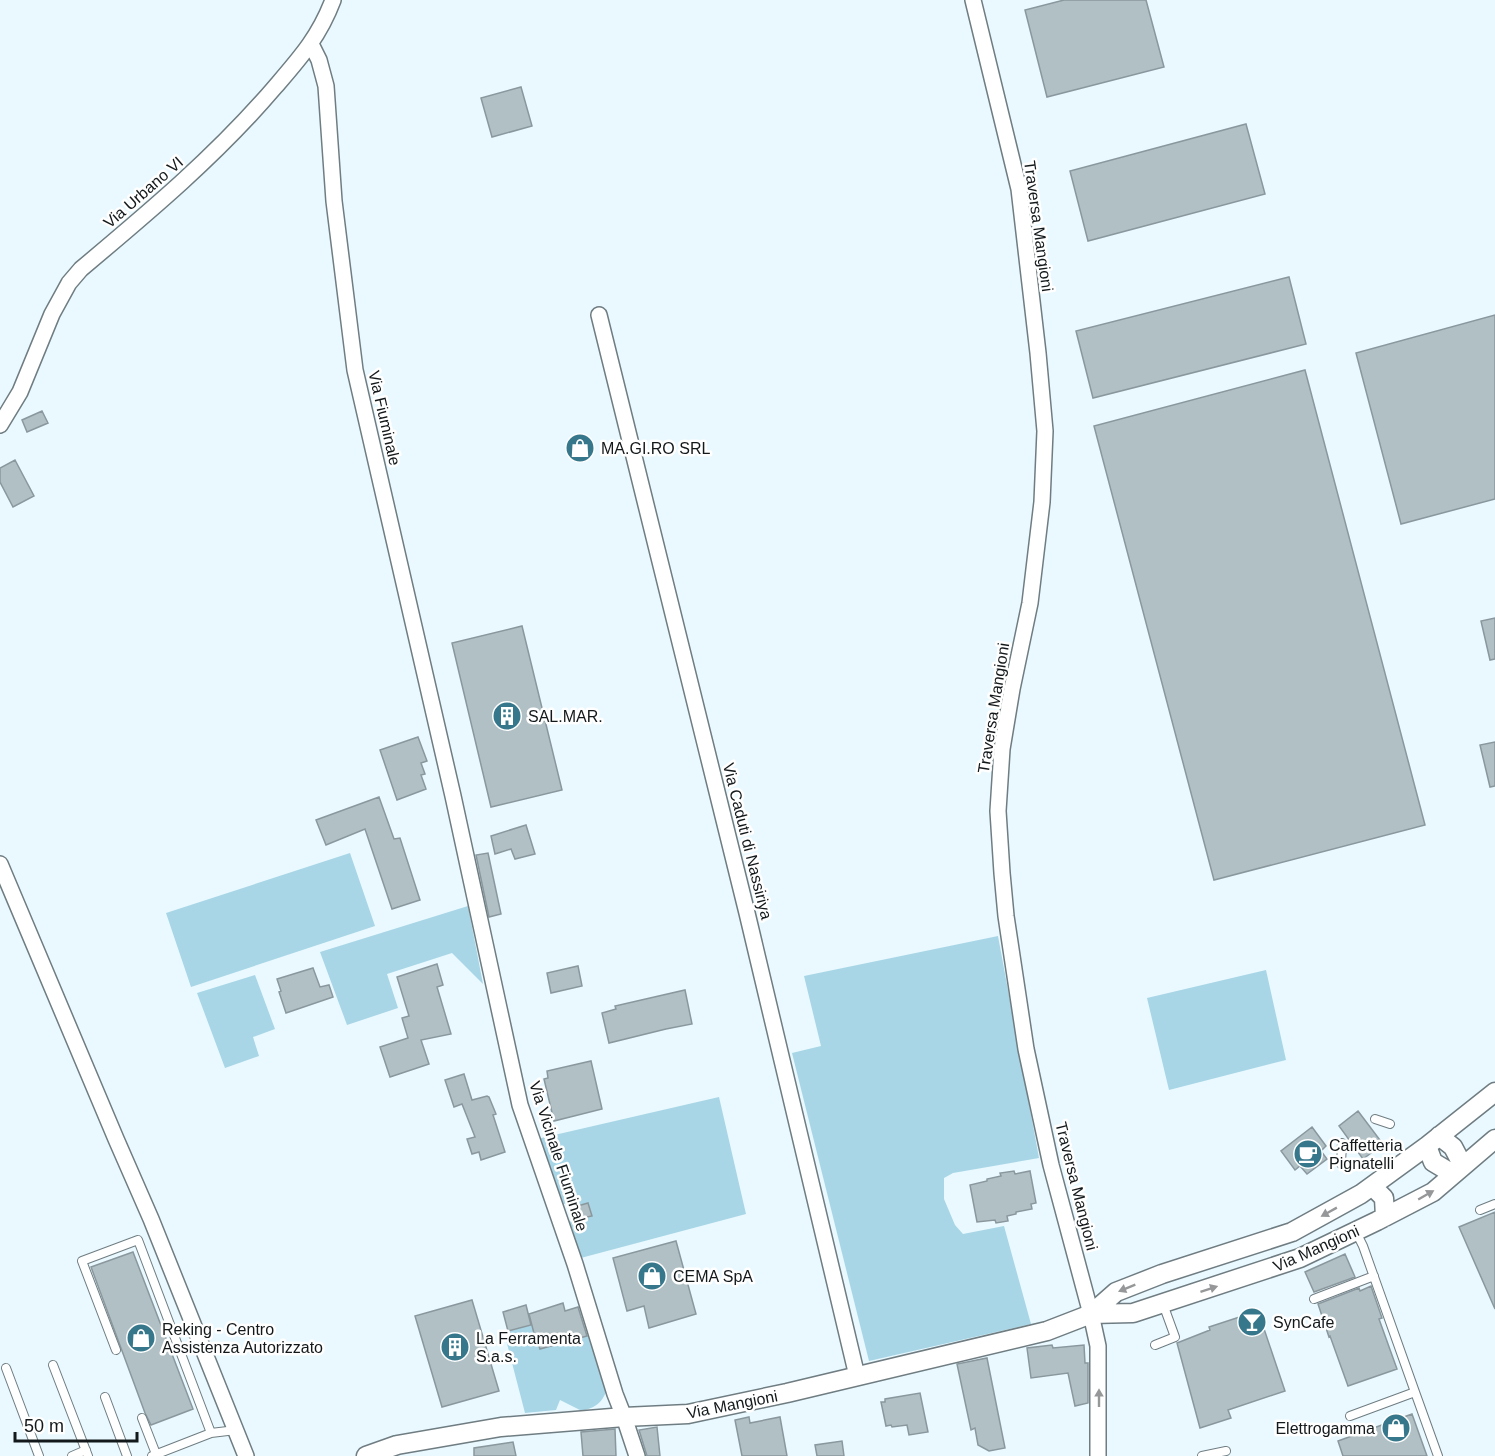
<svg xmlns="http://www.w3.org/2000/svg" width="1495" height="1456" font-family="Helvetica,sans-serif">
	<style>
		.green { fill: #a8d6e6 }
		.building { fill: #b1c0c5; stroke: #8a989e; stroke-width: 1.5 }
		.lines { fill: none; stroke-linecap: round; stroke-linejoin: round }
		.service-casing { stroke: #6f7d82; stroke-width: 10 }
		.minor-casing { stroke: #6f7d82; stroke-width: 18 }
		.tertiary-casing { stroke: #6f7d82; stroke-width: 21 }
		.service { stroke: #fff; stroke-width: 8 }
		.minor { stroke: #fff; stroke-width: 15 }
		.tertiary { stroke: #fff; stroke-width: 18 }
		.oneway { fill: #959798 }
		.labels { text-anchor: middle; stroke-width: 5; stroke-linejoin: round; paint-order: stroke }
		.street-label { font-size: 16px; fill: #13181a; stroke: #fff }
		.poi-label { font-size: 16px; fill: #13181a; stroke: #fff; text-anchor: start }
	</style>
	<rect width="100%" height="100%" fill="#e9f9ff"/>
	<path class="green" d="M350 853 375 926 191 987 166 913Z
		M468 906 483 984 452 953 387 974 398 1008 347 1025 320 952Z
		M998 936 1039 1158 953 1173 944 1178V1199L955 1225 963 1234 1004 1226 1031 1324 869 1361 792 1053 821 1046 804 976Z
		M1266 970 1286 1060 1169 1090 1147 998Z
		M255 975 275 1029 253 1037 259 1056 225 1068 197 993Z
		M719 1097 746 1214 577 1259 565 1223 592 1215 588 1203 574 1207 572 1201 559 1206 537 1139Z
		M532 1325 536 1341 537 1340 540 1349 592 1334 607 1390C601 1404 596 1407 582 1411L560 1400 556 1410 525 1413 504 1332Z"/>
	<path class="building" d="M1064 0H1146L1164 67 1047 97 1025 10Z
		M521 87 532 126 492 137 481 98Z
		M1246 124 1265 194 1088 241 1070 171Z
		M1289 277 1306 344 1093 398 1076 331Z
		M1495 315V499L1401 524 1356 353Z
		M1305 370 1425 825 1214 880 1094 426Z
		M42 411 48 423 27 432 22 420Z
		M15 460 34 496 13 507 0 482V468Z
		M1495 618V659L1490 660 1481 621Z
		M522 626 562 790 491 807 452 643Z
		M418 737 427 761 421 763 425 774 421 775 426 789 397 800 380 750Z
		M1495 742V786L1490 787 1480 745Z
		M379 797 394 839 400 838 420 900 392 909 365 829 326 845 316 820Z
		M526 825 535 854 515 859 511 849 495 854 491 836Z
		M488 853 501 914 489 917 476 855Z
		M437 964 443 985 437 987 451 1034 421 1040 429 1064 390 1077 380 1047 408 1038 402 1018 409 1016 397 977Z
		M578 966 582 986 551 993 547 973Z
		M313 968 320 987 329 985 333 997 286 1013 279 992 281 991 277 979Z
		M685 990 692 1024 666 1029 609 1043 602 1013 616 1009 615 1006Z
		M591 1061 602 1109 554 1121 544 1079 548 1078 547 1071Z
		M464 1074 472 1100 487 1096 489 1097 496 1114 493 1115 505 1152 481 1160 479 1152 472 1154 467 1139 475 1137 462 1104 454 1107 445 1080Z
		M1358 1111 1383 1144 1363 1159 1339 1126Z
		M1312 1127 1326 1146 1321 1151 1327 1159 1307 1174 1300 1166 1295 1170 1281 1151Z
		M1014 1171 1015 1174 1030 1171 1036 1203 1031 1204 1032 1209 1016 1212V1214L1007 1216 1008 1221 996 1223 995 1220 977 1222 970 1185 987 1181V1179L1001 1176 1000 1173Z
		M588 1203 592 1216 577 1219 574 1207Z
		M1495 1212V1309L1459 1227Z
		M676 1241 696 1314 649 1328 644 1306 627 1311 613 1258Z
		M133 1252 193 1409 151 1425 145 1413 91 1267Z
		M1345 1254 1355 1277 1314 1292 1305 1272Z
		M1371 1286 1382 1318 1379 1319 1397 1369 1348 1386 1330 1336 1329 1337 1318 1304 1359 1288 1360 1291Z
		M472 1300 499 1391 442 1407 415 1316Z
		M563 1303 565 1311 578 1307 587 1336 540 1349 537 1340 536 1341 529 1314Z
		M526 1305 531 1325 508 1331 503 1312Z
		M1258 1311 1285 1391 1228 1410 1231 1418 1200 1428 1177 1343 1210 1330 1209 1327Z
		M1052 1345 1053 1348 1084 1345 1085 1363H1088V1403L1075 1406 1068 1373 1031 1378 1027 1348Z
		M987 1358 1005 1448 989 1451 978 1445 975 1428 971 1430 957 1364Z
		M920 1393 928 1432 909 1435 907 1425 892 1427 891 1425 886 1426 881 1402H885V1399Z
		M1412 1414 1427 1456H1343L1338 1441Z
		M749 1417 750 1423 780 1417 787 1456H742L735 1420Z
		M657 1427 660 1456H647L639 1430Z
		M615 1429 616 1456H583L581 1432Z
		M842 1441 844 1456H817L815 1445Z
		M513 1442 516 1456H474V1448Z"/>
	<g class="lines">
		<g class="service-casing">
			<path id="service" d="M1375 1119 1390 1124
				M1341 1164 1342 1143
				M1480 1210 1495 1204
				M1314 1299 1374 1276
				M1155 1345 1175 1337 1163 1304
				M116 1350 82 1261 138 1240 211 1433
				M53 1365 88 1456
				M6 1368 39 1456
				M1415 1392 1438 1456
				M105 1397 127 1456
				M1350 1416 1415 1392 1363 1246 1356 1232
				M142 1418 156 1454
				M72 1456 86 1450
				M152 1456 211 1433 236 1430
				M1202 1456 1226 1451"/>
		</g>
		<g class="minor-casing">
			<path id="minor" d="M973 0 1019 189 1038 353 1045 431 1042 502 1030 603 1012 689 1002 749 998 811 1002 873 1006 916 1026 1049 1051 1165 1091 1314 1098 1346V1456
				M311 44 319 60 326 86 334 201 355 370 453 796 520 1105 575 1264 615 1394 624 1417 637 1456
				M599 315 747 913 857 1376
				M0 425 20 392 52 314 69 283 81 269C149 212 217 155 275 87 300 58 319 37 333 0
				M0 864 116 1139 151 1219 246 1456"/>
		</g>
		<g class="tertiary-casing">
			<path id="tertiary" d="M1439 1136 1453 1147 1463 1166
				M1427 1146 1433 1162 1453 1174
				M1372 1186 1384 1198 1385 1217
				M1091 1314 1133 1313 1300 1258 1377 1221 1433 1192 1495 1139
				M366 1456 397 1445 501 1427 624 1417 688 1414 787 1393 1047 1331 1091 1314 1116 1292 1162 1274 1292 1232 1361 1194 1427 1146 1495 1092"/>
		</g>
		<use href="#service" class="service"/>
		<use href="#minor" class="minor"/>
		<use href="#tertiary" class="tertiary"/>
	</g>
	<defs><path id="oneway-solid" d="M-6-.8H1V-3.2L6.5 0L1 3.2V.8H-6Z" transform="scale(1.5)"/></defs>
	<g class="oneway">
		<use href="#oneway-solid" transform="translate(1426 1195) rotate(-30)"/>
		<use href="#oneway-solid" transform="translate(1329 1212) rotate(151)"/>
		<use href="#oneway-solid" transform="translate(1127 1288) rotate(158)"/>
		<use href="#oneway-solid" transform="translate(1209 1289) rotate(-18)"/>
		<use href="#oneway-solid" transform="translate(1099 1398) rotate(-90)"/>
	</g>
	<defs>
		<g id="shop-disc" transform="scale(1.5)"><circle r="9.5" fill="#37778b" stroke="#fff"/><path d="M-5-2.5h2.3a2.7 3.5 0 0 1 5.4 0H5L5.5 6h-11ZM-1.5-2.5h3a1.5 2.3 0 0 0-3 0Z" fill="#fff"/></g>
		<g id="building-disc" transform="scale(1.5)"><circle r="9.5" fill="#37778b" stroke="#fff"/><path d="M-4-6H4V6H1V3H-1V6H-4ZM-2.5-4.3h1.7v1.8h-1.7ZM.8-4.3h1.7v1.8H.8ZM-2.5-1h1.7V.8h-1.7ZM.8-1h1.7V.8H.8Z" fill="#fff"/></g>
		<g id="cafe-disc" transform="scale(1.5)"><circle r="9.5" fill="#37778b" stroke="#fff"/><path d="M-5.5-4.5H6V0H3Q3 3.5 0 3.5H-2.5Q-5.5 3.5-5.5 0ZM3-3.2v2h1.7v-2ZM-6 4.5H4V6H-6Z" fill="#fff"/></g>
		<g id="bar-disc" transform="scale(1.5)"><circle r="9.5" fill="#37778b" stroke="#fff"/><path d="M-6-5H6L.8 .8V4.5H3.5V6h-7V4.5H-.8V.8Z" fill="#fff"/></g>
	</defs>
	<g fill-rule="evenodd">
		<use href="#shop-disc" x="580" y="448"/>
		<use href="#building-disc" x="507" y="716"/>
		<use href="#cafe-disc" x="1308" y="1154"/>
		<use href="#shop-disc" x="652" y="1276"/>
		<use href="#bar-disc" x="1252" y="1322"/>
		<use href="#shop-disc" x="141" y="1338"/>
		<use href="#building-disc" x="455" y="1347"/>
		<use href="#shop-disc" x="1396" y="1428"/>
	</g>
	<g class="labels">
		<g class="street-label">
			<text transform="translate(143 192) rotate(-41)" y="6">Via Urbano VI</text>
			<text transform="translate(1039 226) rotate(82)" y="6">Traversa Mangioni</text>
			<text transform="translate(385 418) rotate(77)" y="6">Via Fiuminale</text>
			<text transform="translate(993 708) rotate(-81)" y="6">Traversa Mangioni</text>
			<text transform="translate(748 841) rotate(76)" y="6">Via Caduti di Nassiriya</text>
			<text transform="translate(559 1156) rotate(72)" y="6">Via Vicinale Fiuminale</text>
			<text transform="translate(1077 1186) rotate(76)" y="6">Traversa Mangioni</text>
			<text transform="translate(1316 1248) rotate(-24)" y="6">Via Mangioni</text>
			<text transform="translate(732 1404) rotate(-11)" y="6">Via Mangioni</text>
		</g>
		<g class="poi-label">
			<text x="601" y="454">MA.GI.RO SRL</text>
			<text x="528" y="722">SAL.MAR.</text>
			<text x="1329" y="1151">Caffetteria<tspan x="1329" dy="18">Pignatelli</tspan></text>
			<text x="673" y="1282">CEMA SpA</text>
			<text x="1273" y="1328">SynCafe</text>
			<text x="162" y="1335">Reking - Centro<tspan x="162" dy="18">Assistenza Autorizzato</tspan></text>
			<text x="476" y="1344">La Ferramenta<tspan x="476" dy="18">S.a.s.</tspan></text>
			<text x="1375" y="1434" text-anchor="end">Elettrogamma</text>
		</g>
	</g>
	<path d="M15 1432v9h122v-9" fill="none" stroke="#13181a" stroke-width="3"/>
	<text x="24" y="1432" font-size="18" fill="#13181a" stroke="#ffffff" stroke-width="4.5" paint-order="stroke">50 m</text>
</svg>
